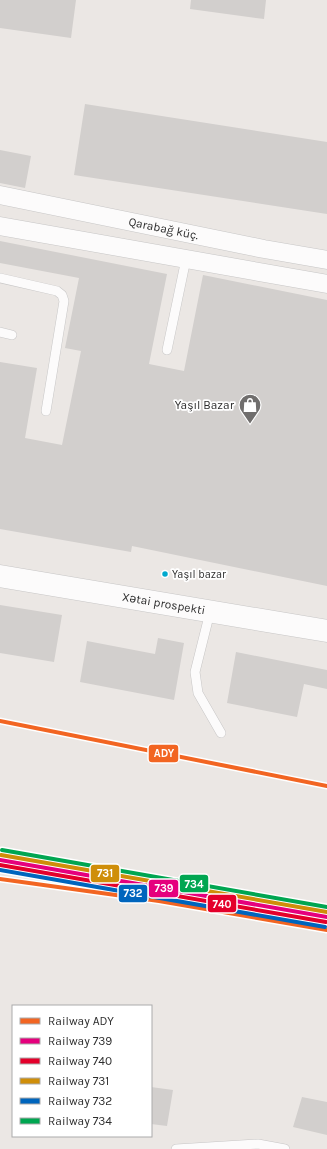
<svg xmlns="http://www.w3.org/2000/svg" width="327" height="1149" font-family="Karla,sans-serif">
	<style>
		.building { fill: #d2cfcd }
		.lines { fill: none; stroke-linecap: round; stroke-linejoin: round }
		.lane-casing { stroke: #c7c6c6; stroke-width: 10 }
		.street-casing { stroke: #c7c6c6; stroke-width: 19 }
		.secondary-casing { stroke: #c7c6c6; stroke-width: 23 }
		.lane { stroke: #fcfbfb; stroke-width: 9 }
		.street { stroke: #fcfbfb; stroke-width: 18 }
		.secondary { stroke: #fcfbfb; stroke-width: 22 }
		.rail { stroke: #dfdee0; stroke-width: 3 }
		.rail-1-casing { stroke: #fff; stroke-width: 7 }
		.rail-2-casing { stroke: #fff; stroke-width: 7 }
		.rail-3-casing { stroke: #fff; stroke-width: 7 }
		.rail-4-casing { stroke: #fff; stroke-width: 7 }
		.rail-5-casing { stroke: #fff; stroke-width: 7 }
		.rail-6-casing { stroke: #fff; stroke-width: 7 }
		.rail-1 { stroke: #f26522; stroke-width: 4 }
		.rail-2 { stroke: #e5007d; stroke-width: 4 }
		.rail-3 { stroke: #e4002b; stroke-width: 4 }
		.rail-4 { stroke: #cf8e09; stroke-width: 4 }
		.rail-5 { stroke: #0065bd; stroke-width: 4 }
		.rail-6 { stroke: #00a651; stroke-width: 4 }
		.bus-dot { fill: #00a9ce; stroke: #fff; stroke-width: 1.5 }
		.labels { text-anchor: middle; stroke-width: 3.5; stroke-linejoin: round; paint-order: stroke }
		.bus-label { font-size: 11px; fill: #2d2d2d; stroke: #fff; text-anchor: start }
		.street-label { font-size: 12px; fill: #2d2d2d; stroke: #fff }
		.poi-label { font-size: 12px; fill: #2d2d2d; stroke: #fff; text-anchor: end }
		.line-badge { stroke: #fff; stroke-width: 1.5 }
		.badge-label { font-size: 11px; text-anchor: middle; font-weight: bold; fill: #fff }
	</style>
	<rect width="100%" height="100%" fill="#ebe7e4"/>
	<path class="building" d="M0 0H76L71 38 0 28Z
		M191 0H266L264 19 190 9Z
		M85 104 327 142V214L74 175Z
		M0 150 31 156 25 188 0 183Z
		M0 241 167 274 149 364 184 371 203 275 327 300V586L132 546 131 552 0 529V362L37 368 25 438 62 445 81 351 65 348 79 278 0 263Z
		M0 605 62 615 54 662 0 653Z
		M158 638 184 643 174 700 80 682 87 641 155 654Z
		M236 652 327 670V689L304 684 297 717 227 703Z
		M151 1087 173 1090 167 1126 151 1124Z
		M302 1097 327 1102V1135L293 1127Z"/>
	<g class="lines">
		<g class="lane-casing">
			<path id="lane" d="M0 278 57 291 62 295 64 301 46 411
				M0 332 12 335
				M167 350 186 259
				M210 612 195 672 198 693 221 733
				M176 1149 258 1144 285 1149"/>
		</g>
		<g class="street-casing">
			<g id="street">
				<path id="s1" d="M0 195 264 249 327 260"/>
				<path d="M0 226 327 284"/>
			</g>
		</g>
		<g class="secondary-casing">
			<g id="secondary">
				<path id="s2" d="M0 576 327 631"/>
			</g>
		</g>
		<use href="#lane" class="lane"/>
		<use href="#street" class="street"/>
		<use href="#secondary" class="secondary"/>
		<path class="rail" d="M0 849 101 877"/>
		<g class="rail-1-casing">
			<path id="rail-1" d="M0 721 327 786
				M0 879 159 901 327 930"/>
		</g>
		<g class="rail-2-casing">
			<path id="rail-2" d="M0 860 327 917"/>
		</g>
		<g class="rail-3-casing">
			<path id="rail-3" d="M0 865 326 922"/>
		</g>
		<g class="rail-4-casing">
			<path id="rail-4" d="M1 855 327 912"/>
		</g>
		<g class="rail-5-casing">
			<path id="rail-5" d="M0 870 325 927"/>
		</g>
		<g class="rail-6-casing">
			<path id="rail-6" d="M2 850 327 907"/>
		</g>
		<use href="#rail-1" class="rail-1"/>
		<use href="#rail-2" class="rail-2"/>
		<use href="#rail-3" class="rail-3"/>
		<use href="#rail-4" class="rail-4"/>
		<use href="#rail-5" class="rail-5"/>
		<use href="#rail-6" class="rail-6"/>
	</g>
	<defs>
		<g id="shop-pin" transform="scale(1.15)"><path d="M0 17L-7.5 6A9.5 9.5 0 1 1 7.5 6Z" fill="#706e6d" stroke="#fff"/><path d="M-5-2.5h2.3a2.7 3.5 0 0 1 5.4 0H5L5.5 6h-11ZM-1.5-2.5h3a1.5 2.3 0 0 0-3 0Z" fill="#fff"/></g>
	</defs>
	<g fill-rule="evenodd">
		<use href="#shop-pin" x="250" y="405"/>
	</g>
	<circle class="bus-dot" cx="165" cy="574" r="3.5"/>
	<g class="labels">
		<g class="bus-label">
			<text x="172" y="578">Yaşıl bazar</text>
		</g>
		<g class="street-label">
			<text dy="4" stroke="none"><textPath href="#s1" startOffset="167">Qarabağ küç.</textPath></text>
			<text dy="4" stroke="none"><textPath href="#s2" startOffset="166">Xətai prospekti</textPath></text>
		</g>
		<g class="poi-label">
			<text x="234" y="409">Yaşıl Bazar</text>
		</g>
	</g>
	<g class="line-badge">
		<rect x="148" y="744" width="31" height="19" rx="4" fill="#f26522"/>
		<rect x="90" y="864" width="30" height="19" rx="4" fill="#cf8e09"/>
		<rect x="179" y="874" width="30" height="19" rx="4" fill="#00a651"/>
		<rect x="148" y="879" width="31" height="19" rx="4" fill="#e5007d"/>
		<rect x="118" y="884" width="30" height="19" rx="4" fill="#0065bd"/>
		<rect x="207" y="894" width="30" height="19" rx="4" fill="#e4002b"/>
	</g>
	<g class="badge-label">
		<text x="164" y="757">ADY</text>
		<text x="105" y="877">731</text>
		<text x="194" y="888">734</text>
		<text x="164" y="892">739</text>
		<text x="133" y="897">732</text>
		<text x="222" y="908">740</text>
	</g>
	<rect x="12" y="1005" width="140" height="132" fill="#ffffff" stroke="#ababab"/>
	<rect x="20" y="1018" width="20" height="6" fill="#f26522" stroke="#ababab"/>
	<text x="48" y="1025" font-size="12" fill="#2d2d2d">Railway ADY</text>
	<rect x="20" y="1038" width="20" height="6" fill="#e5007d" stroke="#ababab"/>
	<text x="48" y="1045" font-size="12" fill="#2d2d2d">Railway 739</text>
	<rect x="20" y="1058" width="20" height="6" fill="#e4002b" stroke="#ababab"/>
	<text x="48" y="1065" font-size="12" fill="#2d2d2d">Railway 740</text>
	<rect x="20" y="1078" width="20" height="6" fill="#cf8e09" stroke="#ababab"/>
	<text x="48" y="1085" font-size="12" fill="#2d2d2d">Railway 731</text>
	<rect x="20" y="1098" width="20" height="6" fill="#0065bd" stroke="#ababab"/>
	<text x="48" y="1105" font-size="12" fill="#2d2d2d">Railway 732</text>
	<rect x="20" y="1118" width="20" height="6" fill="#00a651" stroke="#ababab"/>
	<text x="48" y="1125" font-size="12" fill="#2d2d2d">Railway 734</text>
</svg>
